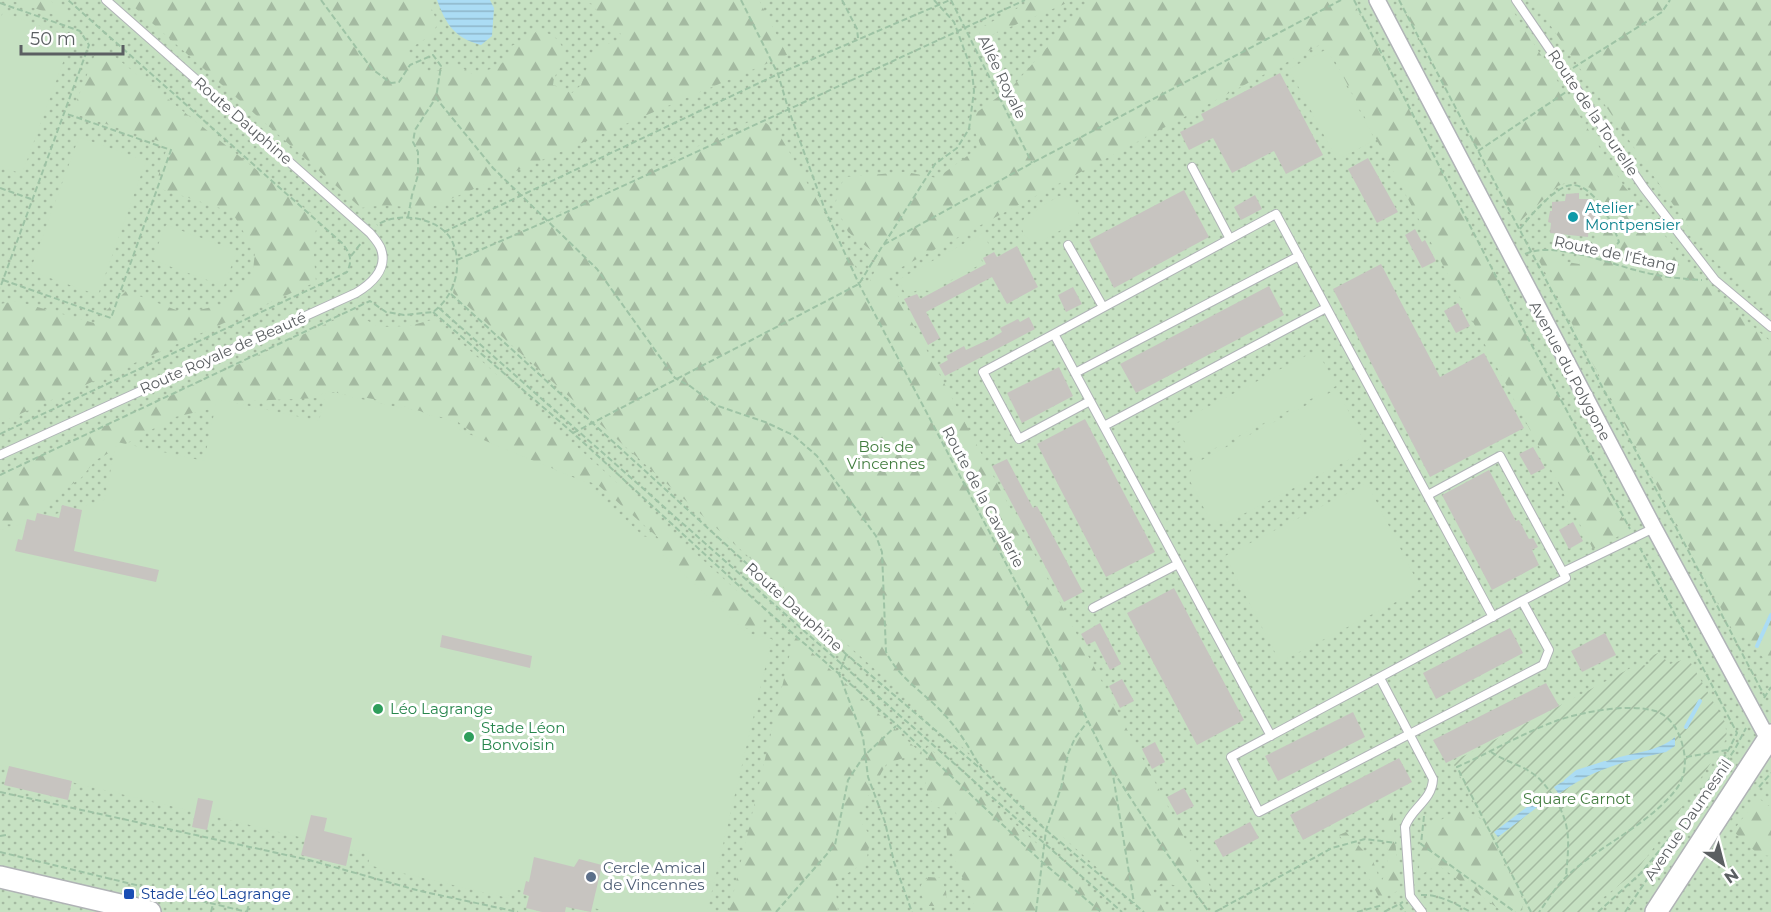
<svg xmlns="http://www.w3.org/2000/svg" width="1771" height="912" font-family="Montserrat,sans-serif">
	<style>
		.grass { fill: url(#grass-dots) }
		.forest { fill: url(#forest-firs) }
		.garden { fill: url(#garden-furrows) }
		.pitch { fill: #c6e1c2 }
		.water { fill: url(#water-rules) }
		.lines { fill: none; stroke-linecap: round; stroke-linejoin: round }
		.stream { stroke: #abdcf4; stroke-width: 4 }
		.building { fill: #c7c4c0 }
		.lane-casing { stroke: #b0b4b7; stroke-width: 10 }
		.street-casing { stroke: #b0b4b7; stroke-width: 18 }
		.secondary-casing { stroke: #b0b3b6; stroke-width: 24 }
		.path { stroke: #9ec3a5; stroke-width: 2; stroke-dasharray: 6 3; stroke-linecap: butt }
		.lane { stroke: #fff; stroke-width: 8 }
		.street { stroke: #fff; stroke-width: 15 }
		.secondary { stroke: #fff; stroke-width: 21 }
		.culture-dot { fill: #0f9aa8; stroke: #fff; stroke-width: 2 }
		.leisure-dot { fill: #2e9e5b; stroke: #fff; stroke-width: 2 }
		.service-dot { fill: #5c6f8a; stroke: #fff; stroke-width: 2 }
		.transit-dot { fill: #1a4fb4; stroke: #fff; stroke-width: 2 }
		.labels { text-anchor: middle; stroke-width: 6; stroke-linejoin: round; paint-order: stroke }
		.street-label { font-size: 15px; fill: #5b5f62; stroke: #fff }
		.culture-label { font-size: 15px; fill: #0d838f; stroke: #fff; text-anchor: start }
		.park-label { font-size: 15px; fill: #427d3f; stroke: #fff }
		.leisure-label { font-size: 15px; fill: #27864d; stroke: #fff; text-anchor: start }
		.service-label { font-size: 15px; fill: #4e5e75; stroke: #fff; text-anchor: start }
		.transit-label { font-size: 15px; fill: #164399; stroke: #fff; text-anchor: start }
	</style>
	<defs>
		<pattern id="grass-dots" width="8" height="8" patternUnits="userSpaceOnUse" patternTransform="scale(1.5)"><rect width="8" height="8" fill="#c6e1c2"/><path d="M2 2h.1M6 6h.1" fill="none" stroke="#a4baa1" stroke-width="1.8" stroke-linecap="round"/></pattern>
		<pattern id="forest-firs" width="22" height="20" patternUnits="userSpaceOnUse" patternTransform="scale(1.5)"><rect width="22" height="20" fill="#c6e1c2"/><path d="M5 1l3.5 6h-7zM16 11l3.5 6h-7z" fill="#a4baa1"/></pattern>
		<pattern id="garden-furrows" width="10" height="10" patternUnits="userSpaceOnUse" patternTransform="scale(1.5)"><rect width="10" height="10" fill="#c6e1c2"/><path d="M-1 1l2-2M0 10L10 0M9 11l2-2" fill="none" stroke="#a4baa1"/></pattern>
		<pattern id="water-rules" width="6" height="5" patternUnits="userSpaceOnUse" patternTransform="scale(1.5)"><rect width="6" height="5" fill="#abdcf4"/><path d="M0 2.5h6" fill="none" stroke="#8eb6c9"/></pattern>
	</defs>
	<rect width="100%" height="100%" fill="#ece9e3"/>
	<path class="grass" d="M0 0H1771V912H0Z"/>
	<path class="forest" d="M10 0H50L73 21Z
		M126 0H428L438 24 430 36 406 51 421 71 432 73 454 63 472 74C493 68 505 69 511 46L526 40 537 31C554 33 560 40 567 56 562 68 554 72 553 85L572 93 581 85 594 48 621 40V34L609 27 592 4 582 0H759L787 55 425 210C403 206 384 204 361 208Z
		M1033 0H1074L982 39 978 29Z
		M1089 0H1352L1629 531 1593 549 1325 42 887 275 1213 892 1162 883 1153 890 1165 912H1147L453 293 459 261 759 117 779 134 867 287 881 258 848 232 835 204 844 177 906 172 937 178 981 146 969 118 1013 86Z
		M1399 0H1506L1624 186 1675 248 1719 297 1771 342V658L1767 662 1742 633 1736 637 1535 253C1547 250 1560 251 1567 262L1579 264 1581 247 1599 237 1607 206 1590 188 1573 180 1558 186 1516 225Z
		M1533 0H1771V313L1707 254Z
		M99 44 318 219 313 245 316 282 0 423V304L16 301 94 323 126 291 184 313 222 305 252 280 255 252 232 212 155 187 168 144 72 113Z
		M352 312 379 327 409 326 435 319 764 615 760 631 686 615 659 583 661 540 598 485 493 447 458 422 385 401 326 391 318 398 246 401 175 417 96 460 81 478 47 502 24 525 0 524V474Z
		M794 636 921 753 928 747 1114 912H977L948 844 946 826 957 818 955 808 947 810 934 806C925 790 922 779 932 763L921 753 887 763 857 816 871 837 866 862 835 881 838 912H729Z
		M1758 798 1771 807V856L1759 855 1733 831Z
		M1460 808 1483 820 1524 902 1521 912H1503L1438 865 1422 874 1419 869 1422 832Z
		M1392 809 1400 890 1380 899 1362 865 1339 835 1346 832 1373 861 1378 875 1382 880C1393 866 1385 829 1383 811Z
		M928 877 941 878 946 891 947 901 939 906H926L922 896 921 885Z"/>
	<path class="garden" d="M1658 653 1670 664 1688 658 1725 722 1727 738 1665 833 1639 867 1628 878 1585 912H1531L1452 761 1468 754 1642 662 1645 666 1650 663 1649 657Z"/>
	<path class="pitch" d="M3 12 72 38 22 174 0 166V21Z
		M1327 49 1375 140 1337 160 1289 69Z
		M79 137 146 161 98 295 30 271Z
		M1059 196C1076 195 1085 210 1074 223L1043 240 1031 241C1022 234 1019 227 1025 217Z
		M166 225 237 251 224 286 152 260Z
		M983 233 992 251 980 257 983 263 931 291 918 290 906 295 898 280Z
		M1317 350 1336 386 1194 459 1175 424Z
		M1337 389 1363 439 1362 451 1352 458 1226 523 1217 524 1211 522 1190 481V472L1194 464Z
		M326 391 401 408 406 407 420 413 458 422 457 429 587 483 643 536 663 541 661 553 747 633 772 639 707 912H610L511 888 508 898 368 865 370 854 0 765V530L104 500 117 442 204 461 217 399 319 421 316 434Z
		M1367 483 1421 589 1280 662 1225 556Z"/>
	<path class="water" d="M437 0H490L494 8 492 36 481 45C455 38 446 25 437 0Z
		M1675 737V746L1666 752C1624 762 1597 767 1560 793H1558L1554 787C1571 776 1593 765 1613 759 1634 752 1658 752 1675 737Z
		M1543 795 1548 799 1498 837 1494 832Z"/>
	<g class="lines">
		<path class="stream" d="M1757 646 1771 615
			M1686 727 1700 701
			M1566 781 1577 772 1605 763"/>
	</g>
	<path class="building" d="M1280 73 1323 155 1286 174 1274 151 1232 173 1213 138 1189 150 1180 132 1204 120 1201 114Z
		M1368 158 1398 212 1377 223 1348 169Z
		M1184 190 1209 237 1114 288 1089 240Z
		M1579 193V199H1591L1590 212H1597V223L1589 224 1588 237 1550 233 1551 223 1548 222 1550 211H1552V202L1565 201 1566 194Z
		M1255 195 1262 209 1241 220 1234 207Z
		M1415 229 1422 242 1425 240 1436 261 1422 268 1405 235Z
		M1017 246 1038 287 1007 304 992 277 926 312 940 338 928 345 904 299 917 294 920 299 986 264 983 258 994 252 997 257Z
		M1381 264 1440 377 1484 353 1524 428 1430 477 1333 289Z
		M1269 286 1284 315 1136 393 1120 364Z
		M1073 287 1082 304 1066 312 1058 295Z
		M1458 303 1470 326 1456 333 1444 311Z
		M1029 317 1035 329 945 376 939 365 948 360 946 356 964 346 966 350 992 338 1002 332 1000 328 1018 319 1020 322Z
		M1059 367 1073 396 1022 423 1007 393Z
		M1085 419 1155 552 1106 577 1037 444Z
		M1533 447 1545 468 1531 475 1519 454Z
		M1007 459 1033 508 1037 506 1083 592 1064 602 992 466Z
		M1489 470 1516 521 1519 520 1529 539 1533 538 1538 547 1532 550 1539 565 1492 590 1442 495Z
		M62 505 82 510 74 551 159 570 156 582 15 551 18 539 22 540 27 519 35 521 37 513 59 518Z
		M1573 522 1583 541 1569 549 1559 530Z
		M1174 588 1244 720 1197 745 1127 613Z
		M1100 623 1121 664 1110 670 1095 641 1087 645 1081 634Z
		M1510 628 1523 653 1436 699 1423 673Z
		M1605 633 1616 655 1582 672 1571 651Z
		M442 635 532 656 530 668 440 647Z
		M1122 679 1134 701 1120 708 1109 686Z
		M1546 683 1559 706 1446 763 1433 740Z
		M1353 712 1365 737 1278 781 1265 756Z
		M1155 742 1165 762 1152 769 1142 749Z
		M1399 758 1412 782 1303 840 1290 815Z
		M9 766 72 781 68 800 4 785Z
		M1184 788 1194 806 1177 815 1167 797Z
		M198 798 213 801 207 830 192 827Z
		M311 815 327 818 324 831 352 838 346 866 301 855Z
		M1250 822 1259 838 1223 857 1214 841Z
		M534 857 574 867 579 859 602 865 591 912 566 907 565 912H542L526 908 529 896 523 894 526 881 529 882Z"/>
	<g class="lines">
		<g class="lane-casing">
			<path id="lane" d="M1516 0 1644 188 1715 280 1771 327
				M1192 167 1230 239
				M1068 245 1103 307
				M1054 334 983 372 1019 439 1090 401
				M1075 373 1299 256
				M1104 426 1326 308
				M0 455 356 293C371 284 388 269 381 249 379 243 374 238 370 233L106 0
				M1428 495 1500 456 1566 578 1522 601
				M1563 572 1654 528
				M1522 601 1549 650 1543 665 1259 812 1231 757Z
				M1093 608 1178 564
				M1380 678 1433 779C1432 801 1411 808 1405 827L1410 896 1422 912
				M1271 736 1054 334 1276 214 1493 617"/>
		</g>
		<g class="street-casing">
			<path id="street" d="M1377 0 1654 528 1768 739"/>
		</g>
		<g class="secondary-casing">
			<path id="secondary" d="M0 877 150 912
				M1656 912 1771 735"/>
		</g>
		<path class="path" d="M321 0 372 69 391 83 399 82 410 65 433 55 441 66 436 98 493 168 597 269 675 378 690 386 715 405 765 422 793 435 817 456 876 536 882 552 886 652C899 678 922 691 941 711 958 728 970 749 982 770
			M741 0 778 74 788 108 825 210 859 284 1072 689 1112 769 1134 903
			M842 0 857 29 858 38
			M951 0 1032 163
			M1354 0 1521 325 1630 529
			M1399 0 1765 697
			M0 3 80 31 89 45 0 288
			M1573 68 1662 12 1670 0
			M1478 151 1566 92
			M0 188 31 199
			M408 217 412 195 418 175V152L413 142 415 130 435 99
			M1520 229C1529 217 1557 184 1573 185 1595 186 1613 224 1619 242L1610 252 1599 260
			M444 232 778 74 950 0
			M884 244 935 164 957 148 969 129 974 91 972 71 954 22 934 0
			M1525 254C1556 240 1614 266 1647 273 1665 277 1683 279 1702 280
			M351 256 362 242
			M457 260 547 221 1025 0
			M3 280 111 318 171 150 64 113
			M451 294 846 654 982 770 1046 830 1144 912
			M439 308 1122 912
			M433 312 573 433 748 594 897 725 1041 861 1101 912
			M573 433 859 284 883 245 1032 163 1341 0
			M0 434 347 272C353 260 350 253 342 243L68 0
			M0 475 370 301 386 312 404 315 433 312C454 297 464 266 452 241 440 217 398 211 377 225
			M846 655 839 674 863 737 868 777 885 822 894 862 912 912
			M1764 698 1771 687
			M1491 752C1504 761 1519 764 1532 773 1540 778 1545 785 1551 793 1572 823 1569 842 1566 876
			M1686 757 1727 750
			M1113 771 1165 851 1209 912
			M1759 787 1771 773
			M0 792 309 860 420 891 518 912
			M1424 816 1421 844 1515 912
			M0 836 6 835
			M0 852 247 912
			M1421 895C1440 894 1455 904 1471 912
			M1400 904 1405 912
			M211 912 213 904
			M247 912 252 889
			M776 912 835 845 848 780 864 756 896 726
			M1036 912 1046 830 1061 788 1068 754 1075 738 1088 721
			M1215 912 1332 848 1365 839 1396 843
			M1357 912 1383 905
			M1384 912 1403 902
			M1531 912 1457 767C1489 753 1523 733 1556 721 1581 712 1629 703 1655 711 1669 715 1677 728 1681 740 1687 758 1687 777 1674 792 1646 826 1599 846 1567 876 1556 886 1548 900 1539 912
			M1598 912 1641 873 1681 824 1729 749 1737 733 1640 548
			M1625 912 1735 749 1746 728"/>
		<use href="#lane" class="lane"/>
		<use href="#street" class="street"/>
		<use href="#secondary" class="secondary"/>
	</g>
	<circle class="culture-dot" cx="1573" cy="217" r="6"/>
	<g class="leisure-dot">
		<circle cx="378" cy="709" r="6"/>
		<circle cx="469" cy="737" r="6"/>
	</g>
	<circle class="service-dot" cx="591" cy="877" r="6"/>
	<rect class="transit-dot" x="123" y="888" width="12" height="12" rx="3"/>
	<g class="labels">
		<g class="street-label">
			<text transform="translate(1002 77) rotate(64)" y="5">Allée Royale</text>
			<text transform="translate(1593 113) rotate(56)" y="5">Route de la Tourelle</text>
			<text transform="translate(243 121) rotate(41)" y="5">Route Dauphine</text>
			<text transform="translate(1615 254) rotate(12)" y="5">Route de l'Étang</text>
			<text transform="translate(223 353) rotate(-24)" y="5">Route Royale de Beauté</text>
			<text transform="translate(1570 371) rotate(62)" y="5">Avenue du Polygone</text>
			<text transform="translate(983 497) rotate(62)" y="5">Route de la Cavalerie</text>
			<text transform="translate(794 607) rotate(42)" y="5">Route Dauphine</text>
			<text transform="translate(1688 820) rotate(-56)" y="5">Avenue Daumesnil</text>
		</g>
		<g class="culture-label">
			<text x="1585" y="213">Atelier<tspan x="1585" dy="17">Montpensier</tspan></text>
		</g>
		<g class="park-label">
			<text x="886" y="452">Bois de<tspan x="886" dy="17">Vincennes</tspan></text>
			<text x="1577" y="804">Square Carnot</text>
		</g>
		<g class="leisure-label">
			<text x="390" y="714">Léo Lagrange</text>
			<text x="481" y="733">Stade Léon<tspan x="481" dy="17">Bonvoisin</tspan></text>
		</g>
		<g class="service-label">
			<text x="603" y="873">Cercle Amical<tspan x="603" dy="17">de Vincennes</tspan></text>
		</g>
		<g class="transit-label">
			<text x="141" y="899">Stade Léo Lagrange</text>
		</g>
	</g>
	<g transform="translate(1723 864) rotate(145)" stroke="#ffffff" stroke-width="4.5" paint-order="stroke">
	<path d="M0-4.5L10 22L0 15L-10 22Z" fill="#5b5f62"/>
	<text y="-9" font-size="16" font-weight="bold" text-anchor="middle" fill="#5b5f62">N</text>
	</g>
	<path d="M21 45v9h102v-9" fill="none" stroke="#5b5f62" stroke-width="3"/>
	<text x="30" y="45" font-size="18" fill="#5b5f62" stroke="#ffffff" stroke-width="4.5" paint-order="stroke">50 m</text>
</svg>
